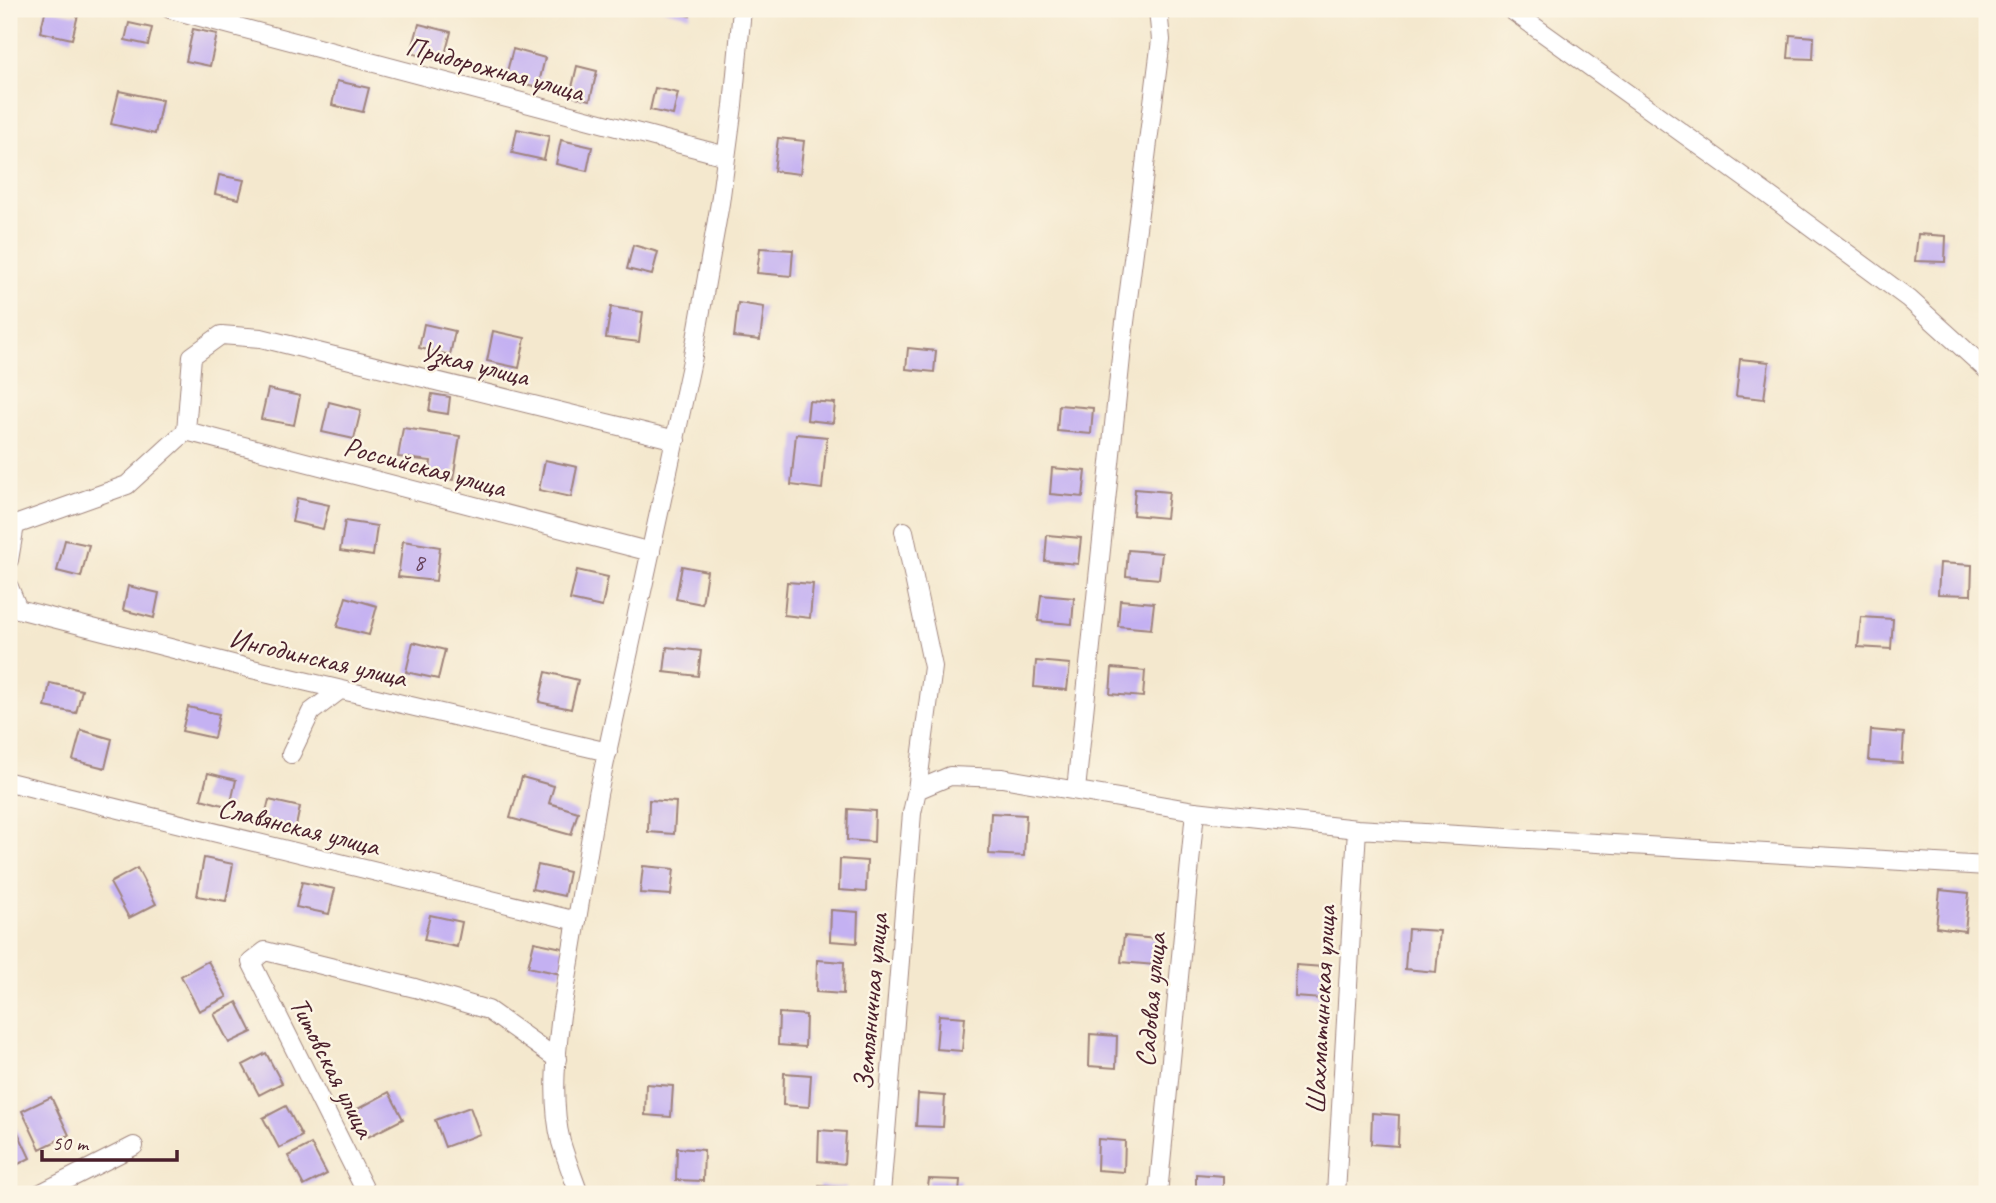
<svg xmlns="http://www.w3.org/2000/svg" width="1996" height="1203" font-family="Caveat,sans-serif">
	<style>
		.building { fill: #c4b1f2 }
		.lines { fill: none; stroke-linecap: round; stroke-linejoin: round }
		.street-casing { stroke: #9f847c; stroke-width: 20 }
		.street { stroke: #fff; stroke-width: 18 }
		.labels { text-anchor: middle; stroke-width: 5; stroke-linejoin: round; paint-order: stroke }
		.number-label { font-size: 24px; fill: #68445d }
		.street-label { font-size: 28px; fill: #4a1f2b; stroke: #fcf5e5 }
	</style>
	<rect width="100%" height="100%" fill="#fcf5e5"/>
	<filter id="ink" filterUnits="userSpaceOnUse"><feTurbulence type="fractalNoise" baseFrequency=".0143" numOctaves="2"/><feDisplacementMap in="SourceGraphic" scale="14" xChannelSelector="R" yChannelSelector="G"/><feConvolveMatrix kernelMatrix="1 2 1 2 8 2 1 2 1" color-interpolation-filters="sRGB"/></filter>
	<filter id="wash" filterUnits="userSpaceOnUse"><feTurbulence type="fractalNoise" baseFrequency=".00686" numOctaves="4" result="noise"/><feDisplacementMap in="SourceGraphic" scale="28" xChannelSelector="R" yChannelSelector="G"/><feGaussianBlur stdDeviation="1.57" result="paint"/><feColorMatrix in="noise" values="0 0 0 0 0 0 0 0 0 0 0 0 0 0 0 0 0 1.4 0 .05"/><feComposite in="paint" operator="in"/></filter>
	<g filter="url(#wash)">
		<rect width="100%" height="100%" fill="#f4e8ce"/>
		<g id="blocks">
			<path class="building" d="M46 9 78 15 72 39 40 32Z
				M661 9H691L690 16Z
				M129 23 152 28 148 45 125 40Z
				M419 24 451 32 443 62 411 53Z
				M193 29 217 34 210 66 186 61Z
				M1790 35 1814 37 1813 59 1788 58Z
				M513 49 545 58 538 87 505 79Z
				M577 66 597 71 590 100 570 96Z
				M337 81 369 88 363 112 332 105Z
				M655 88 678 93 673 115 650 110Z
				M119 91 162 100 155 134 111 124Z
				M517 129 549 136 544 160 512 153Z
				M778 138 804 141 800 174 774 171Z
				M561 140 592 147 587 171 556 164Z
				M219 175 244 180 239 199 215 194Z
				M1918 234 1946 236 1945 262 1915 261Z
				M633 245 658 252 652 275 627 269Z
				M760 248 793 250 791 276 757 273Z
				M738 303 764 307 760 340 734 337Z
				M611 307 643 312 639 342 606 338Z
				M424 324 455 331 450 355 419 348Z
				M493 331 525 338 519 368 487 361Z
				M908 348 936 351 934 372 906 369Z
				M1740 359 1769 362 1764 399 1736 396Z
				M268 389 300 396 294 425 261 419Z
				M432 394 450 397 448 414 429 411Z
				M809 401 835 403 833 423 807 420Z
				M329 402 361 410 354 439 322 432Z
				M1059 405 1093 408 1091 434 1057 431Z
				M403 428 460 436 453 480 429 477 431 461 398 457Z
				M796 434 827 437 822 489 791 485Z
				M545 460 577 467 571 497 539 490Z
				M1052 468 1086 471 1083 497 1050 494Z
				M1135 489 1169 492 1166 518 1133 515Z
				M297 498 329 505 323 529 292 522Z
				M345 521 377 526 373 556 340 551Z
				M1047 535 1081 538 1078 564 1045 561Z
				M65 540 89 545 81 577 57 571Z
				M403 541 440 547 436 581 398 577Z
				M1128 550 1162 553 1159 579 1126 576Z
				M1940 563 1972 565 1971 595 1938 594Z
				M682 566 707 571 702 604 676 599Z
				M577 570 608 577 602 607 570 600Z
				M787 582 813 584 810 618 784 615Z
				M128 586 159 593 154 618 123 610Z
				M1041 595 1074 598 1072 624 1038 621Z
				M346 597 377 606 369 635 337 627Z
				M1120 600 1154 603 1151 629 1118 626Z
				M1861 617 1893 619 1891 649 1858 647Z
				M413 642 445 650 438 679 406 672Z
				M667 647 701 651 698 676 664 672Z
				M1036 661 1070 664 1067 690 1034 687Z
				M1112 668 1145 671 1143 697 1110 694Z
				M546 672 578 680 571 709 539 702Z
				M50 683 82 690 76 713 45 707Z
				M188 707 219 714 214 738 182 731Z
				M81 730 112 739 105 768 73 760Z
				M1871 730 1904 733 1902 763 1869 761Z
				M208 773 236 780 230 807 201 799Z
				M522 777 554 786 549 803 578 812 571 835 510 818Z
				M269 800 300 807 295 831 263 824Z
				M649 800 676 802 674 834 648 832Z
				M848 809 875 811 874 842 847 840Z
				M991 813 1026 815 1024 856 989 854Z
				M204 858 233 864 226 901 197 896Z
				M840 859 867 861 866 892 839 890Z
				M538 865 569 872 564 896 532 889Z
				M643 866 674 869 671 895 640 893Z
				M137 868 156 904 129 918 110 883Z
				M302 882 335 889 329 914 296 907Z
				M1940 890 1969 893 1965 931 1936 927Z
				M831 910 858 912 857 943 830 941Z
				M430 915 462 922 457 947 424 940Z
				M1408 929 1440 931 1436 972 1405 969Z
				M1124 936 1157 939 1155 965 1121 962Z
				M534 942 567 949 561 974 528 967Z
				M817 960 844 962 843 994 816 992Z
				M208 961 227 997 199 1011 181 976Z
				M1296 965 1323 967 1322 999 1295 997Z
				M237 1002 252 1032 229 1043 214 1014Z
				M779 1013 806 1015 805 1047 778 1045Z
				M939 1015 965 1017 962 1051 936 1049Z
				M1090 1034 1117 1036 1116 1068 1089 1066Z
				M266 1053 282 1083 259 1095 243 1065Z
				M784 1073 811 1075 809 1107 783 1105Z
				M646 1084 673 1086 671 1117 645 1115Z
				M389 1092 403 1119 368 1137 354 1111Z
				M918 1094 945 1096 943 1127 916 1126Z
				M51 1097 69 1135 40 1149 22 1111Z
				M286 1106 302 1136 279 1148 263 1118Z
				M470 1107 480 1134 445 1147 435 1120Z
				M1372 1113 1399 1115 1398 1146 1371 1144Z
				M14 1124 30 1158 9 1169V1126Z
				M819 1130 846 1132 844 1164 818 1161Z
				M1098 1139 1125 1141 1124 1172 1097 1170Z
				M311 1144 327 1174 304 1186 288 1156Z
				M677 1148 704 1150 703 1181 676 1180Z
				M1196 1174 1223 1176V1194H1196Z
				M929 1179 960 1180 959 1194H927Z
				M819 1186 846 1188V1194H819Z"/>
		</g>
	</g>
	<g filter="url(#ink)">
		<use href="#blocks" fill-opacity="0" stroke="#9f847c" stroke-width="2"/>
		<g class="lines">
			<g class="street-casing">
				<path id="street" d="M170 9 726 156
					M1510 9 1767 194 1909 299 1987 370
					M186 431 651 552
					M9 560 15 525 127 485 186 431 192 356 221 335 261 338 676 440
					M9 587 18 609 252 669 608 752
					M291 754 311 712 340 690
					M9 782 577 921
					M917 790 950 776 1002 778 1195 811 1357 829 1987 866
					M1076 790 1123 338 1161 40 1158 10 1157 9
					M39 1194 134 1146
					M367 1194 251 962 265 951 415 988 488 1010 557 1059
					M579 1194C573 1177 566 1159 561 1142 551 1101 556 1056 561 1015L598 794 693 356 720 203 733 106 742 9
					M881 1194 912 813 917 790 933 667 904 531
					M1158 1194 1195 811
					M1336 1194 1357 829"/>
			</g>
			<use href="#street" class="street"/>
		</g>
	</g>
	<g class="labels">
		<g class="number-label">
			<text x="419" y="570">8</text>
		</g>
		<g class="street-label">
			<text transform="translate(495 68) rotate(15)" y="10">Придорожная улица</text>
			<text transform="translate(475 363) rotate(14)" y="10">Узкая улица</text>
			<text transform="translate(425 466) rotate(15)" y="10">Российская улица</text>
			<text transform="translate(318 657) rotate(13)" y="10">Ингодинская улица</text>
			<text transform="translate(299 826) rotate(14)" y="10">Славянская улица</text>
			<text transform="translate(1150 1000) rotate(-85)" y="10">Садовая улица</text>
			<text transform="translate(870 1002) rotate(-85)" y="10">Земляничная улица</text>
			<text transform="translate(1320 1010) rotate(-87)" y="10">Шахматинская улица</text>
			<text transform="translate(333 1067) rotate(63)" y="10">Титовская улица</text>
		</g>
	</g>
	<rect width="1996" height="1203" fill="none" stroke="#fcf5e5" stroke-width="35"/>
	<path d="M42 1150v10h135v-10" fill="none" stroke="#4a1f2b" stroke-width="3.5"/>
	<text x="52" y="1150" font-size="21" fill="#4a1f2b" stroke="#fcf5e5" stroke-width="5" paint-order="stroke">50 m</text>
</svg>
